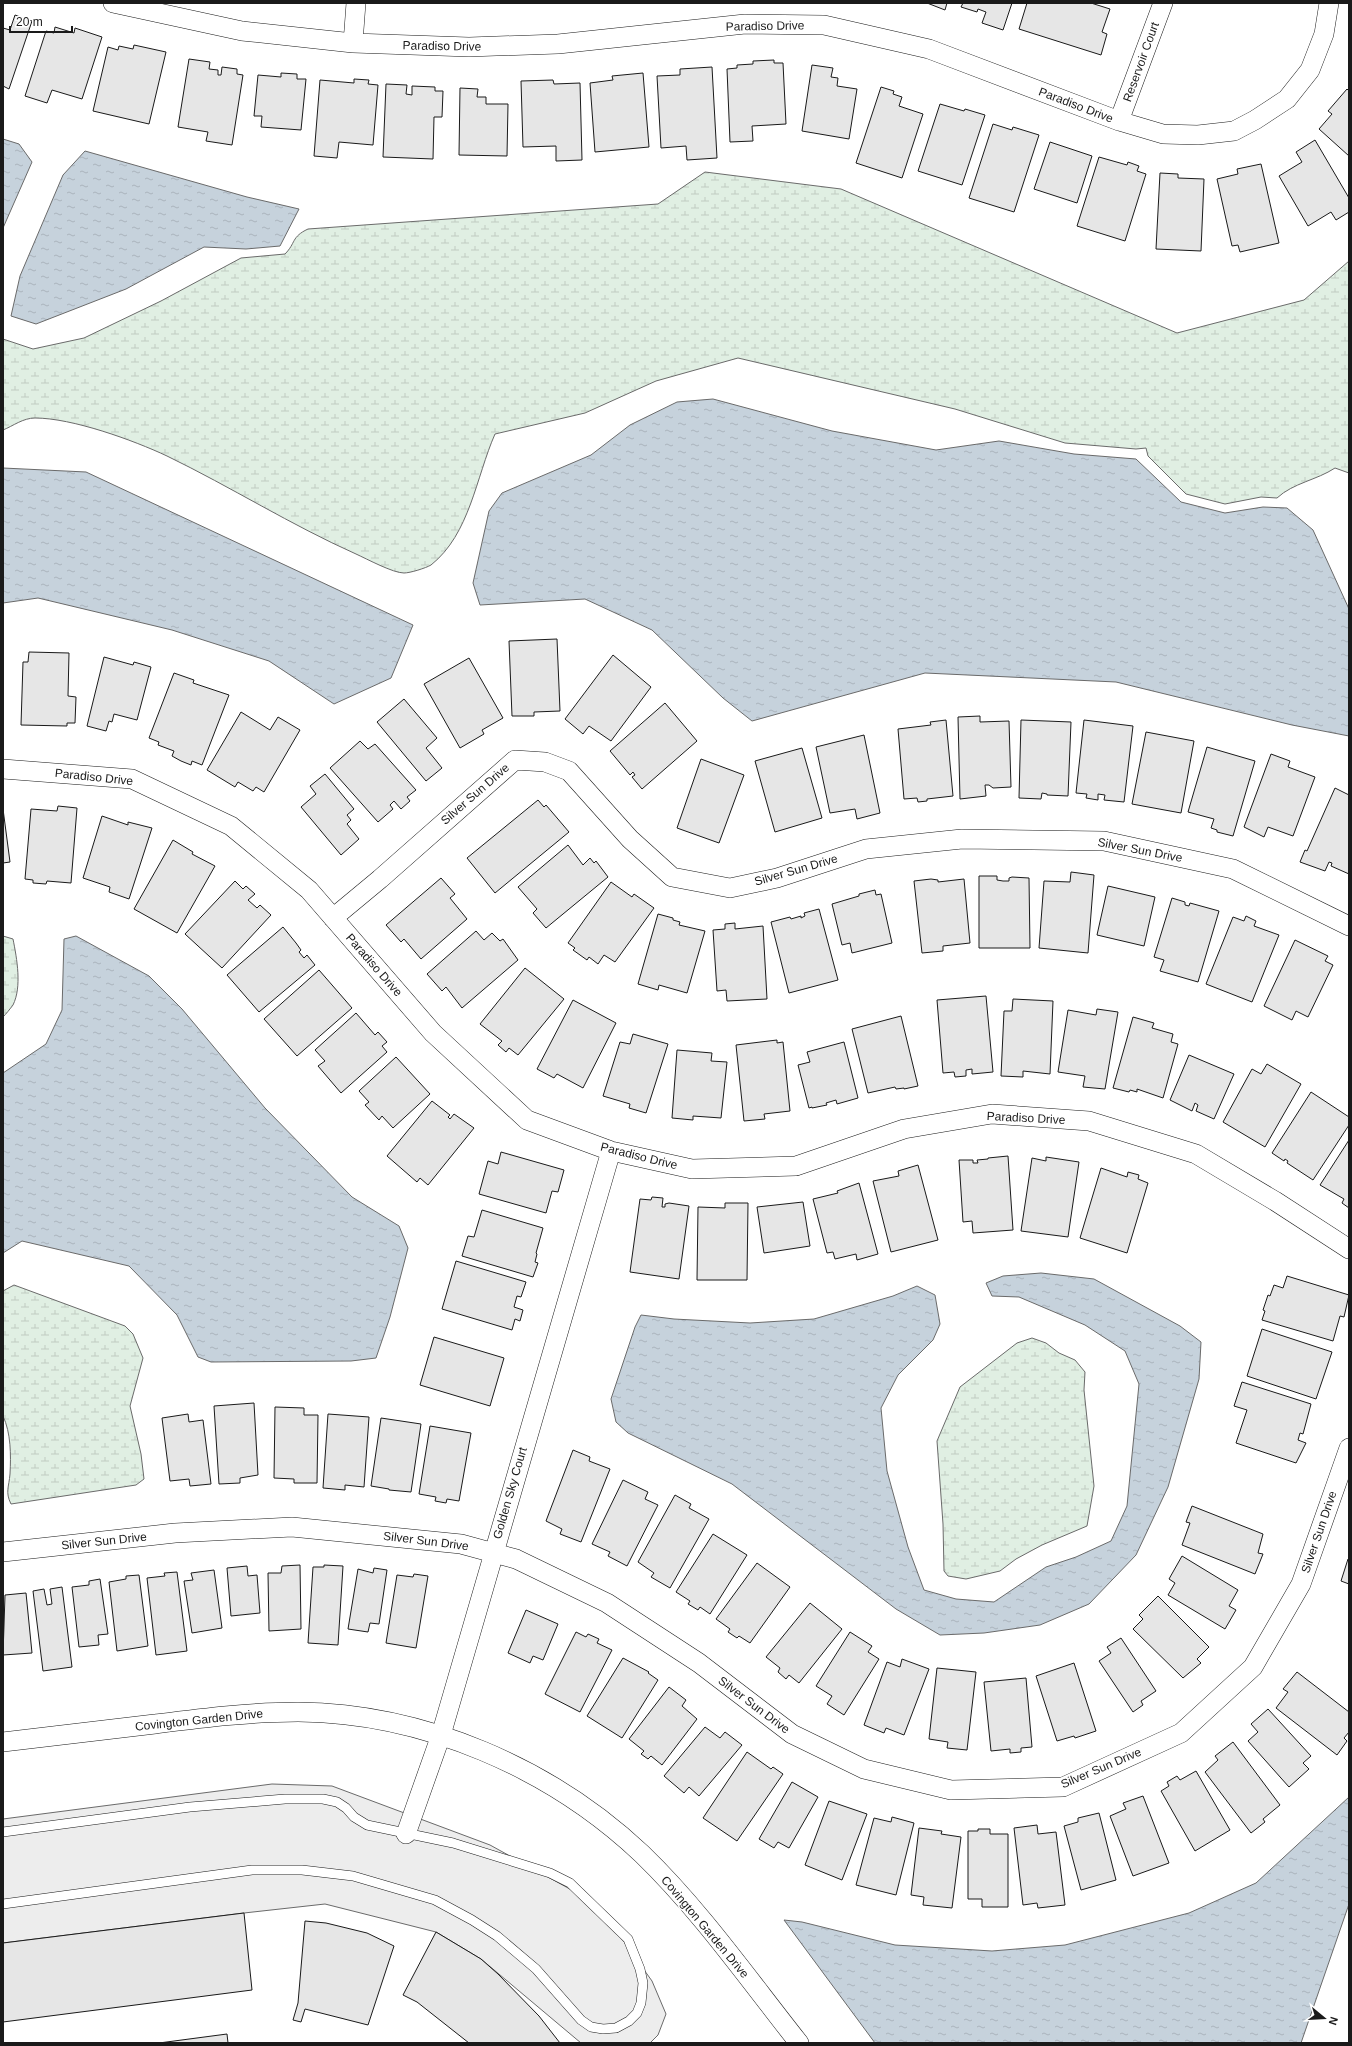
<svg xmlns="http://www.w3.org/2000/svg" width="1352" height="2046" font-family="Arial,sans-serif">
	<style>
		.wetland { fill: url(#wetland-marsh); stroke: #6a6a6a }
		.parking { fill: #ededed; stroke: #6a6a6a }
		.water { fill: url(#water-ripples); stroke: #6a6a6a }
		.building { fill: #e6e6e6; stroke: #1a1a1a }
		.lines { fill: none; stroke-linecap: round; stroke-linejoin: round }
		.lane-casing { stroke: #1a1a1a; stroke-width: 10 }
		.street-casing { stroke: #1a1a1a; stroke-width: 20 }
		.lane { stroke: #fff; stroke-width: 9 }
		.street { stroke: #fff; stroke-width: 19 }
		.labels { text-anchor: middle; stroke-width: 3; stroke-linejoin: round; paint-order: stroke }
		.street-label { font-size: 12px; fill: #1a1a1a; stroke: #fff }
	</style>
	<defs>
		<pattern id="wetland-marsh" width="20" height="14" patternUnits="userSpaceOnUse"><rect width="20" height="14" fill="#e0efe3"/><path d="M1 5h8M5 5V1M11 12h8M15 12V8" fill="none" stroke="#c0ccc2"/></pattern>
		<pattern id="water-ripples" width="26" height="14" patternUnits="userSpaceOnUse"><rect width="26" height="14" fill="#c6d2dc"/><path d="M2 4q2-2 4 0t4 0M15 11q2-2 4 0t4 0" fill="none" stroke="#aab4bc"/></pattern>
	</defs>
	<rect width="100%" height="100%" fill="#fff"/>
	<path class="wetland" d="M705 172 841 189 1177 333 1304 300 1349 261V473L1335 468C1317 480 1293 483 1277 498L1261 497 1225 504 1186 494 1148 456 1146 448 1136 449 1065 443 955 409 738 358 656 381 585 413 495 434C476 477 470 534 431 565 426 568 410 573 404 573 393 573 367 559 356 554 291 525 231 487 167 456 133 440 72 418 35 418 23 418 13 426 3 430V339L33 349 84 338 161 301 241 258 285 254C296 243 291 237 308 229L658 204Z
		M3 936 13 939C17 959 22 987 13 1005 10 1009 6 1014 3 1017Z
		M14 1285 125 1326 133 1334 143 1358 130 1406 141 1454 144 1479 136 1485 11 1504C5 1492 9 1487 10 1474 11 1455 11 1433 3 1416V1291Z
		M1032 1338 1046 1343 1059 1353 1075 1360 1085 1372 1084 1390 1094 1486 1087 1526 1042 1545 1016 1559 1000 1571 966 1579 948 1576 944 1571 943 1524 937 1441 960 1387 1017 1343Z"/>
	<path class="parking" d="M272 1784 332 1786 490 1845 597 1904 652 1981 666 2014 658 2035 650 2043H581L481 1959 436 1932 325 1904 244 1913 3 1943V1819Z"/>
	<path class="water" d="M3 139 19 144 32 162 3 228Z
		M85 151 247 197 299 209 280 246 246 249 204 247 126 289 36 324 11 316 20 276 63 175Z
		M713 399 832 431 936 450 999 441 1074 454 1136 459 1181 502 1225 513 1263 507 1287 508 1313 530 1349 609V736L1292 725 1116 682 925 673 752 721 723 698 652 630 585 599 480 605 473 583 489 511 502 493 591 455 630 425 677 402Z
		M3 468 86 472 413 625 391 678 334 704 269 661 172 630 38 598 3 603Z
		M76 936 149 976 182 1009 265 1108 352 1197 399 1226 408 1248 390 1317 376 1358 351 1361 211 1362 198 1357 177 1315 129 1266 22 1241 3 1253V1073L46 1044 62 1010 64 939Z
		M1041 1273 1094 1279 1180 1326 1201 1342 1199 1379 1168 1487 1136 1555 1089 1604 1040 1625 984 1633 940 1635 896 1609 732 1484 628 1433 616 1422 611 1399 635 1327 641 1315 674 1319 750 1323 814 1319 893 1296 917 1286 935 1295 940 1324 933 1340 898 1375 881 1408 887 1471 908 1547 924 1590 956 1599 994 1602 1046 1567 1076 1557 1111 1541 1127 1506 1139 1384 1125 1351 1085 1325 1019 1297 992 1296 986 1283 1003 1276Z
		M1349 1797V1904L1301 2043H875L784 1920 802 1922 895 1945 992 1951 1065 1945 1189 1913 1256 1883Z"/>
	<path class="building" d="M927 3H947L945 10Z
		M963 3H1012L1003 30 982 23 986 12 978 9 977 12 961 7Z
		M1027 3H1091L1110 9 1102 32 1107 34 1101 55 1019 29Z
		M15 15 32 21 9 89 3 86V28L10 30Z
		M55 27 74 33 75 28 102 37 82 99 52 90 47 103 25 96 46 31 54 33Z
		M134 45 166 52 149 124 93 111 108 47 118 50 119 46 133 49Z
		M189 59 210 62 209 69 218 70V75H221L222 67 237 69V74L243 75 232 145 206 141 208 132 178 127Z
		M774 60V63H783L786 124 752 126 753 141 730 142 727 69 737 68V65L753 64V61Z
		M812 65 833 68 831 77 838 78 837 86 857 89 849 139 802 131Z
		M712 67 717 158 687 160 686 146 661 148 657 76 680 75V69Z
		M281 73 297 74V79H306L301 130 261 127 262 116H254L258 75 281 77Z
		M643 73 649 147 595 152 590 83 613 80 612 76Z
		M354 79 369 80 368 84 378 85 373 145 339 142 337 158 314 156 320 80 354 83Z
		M553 80 554 84 580 83 582 160 556 161V146L523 147 521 81Z
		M386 84 407 85 406 94 412 95V86L435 87V91H443L442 117H434L433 159 383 157Z
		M881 87 894 91 893 94 902 97 899 106 923 114 902 178 856 163Z
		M460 88 478 89 477 97H486V104H508L507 156 459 155Z
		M1347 89 1349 91V156L1319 129 1332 114 1328 111Z
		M940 104 964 111 965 109 985 115 962 185 918 171Z
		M993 124 1012 130 1013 127 1039 135 1014 212 969 198Z
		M1315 140 1349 198V212L1336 220 1331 212 1308 226 1279 176 1302 162 1296 152Z
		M1050 142 1092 156 1077 203 1034 189Z
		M1099 157 1127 165 1128 162 1139 166 1137 171 1146 174 1125 241 1077 226Z
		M1261 164 1279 243 1240 252 1238 245 1232 246 1217 179 1238 174 1237 169Z
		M1160 173 1178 174V178L1204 179 1201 251 1156 249Z
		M557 639 560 711 534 712V716H512L509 641Z
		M29 652 69 653 68 696 76 697 75 723H67V726L21 725 23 662H28Z
		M613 655 651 687 611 741 589 726 583 734 565 719Z
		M104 657 133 665 134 662 151 667 137 720 114 714 112 722 109 721 106 731 87 726Z
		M469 658 503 718 482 730 484 734 460 748 424 684Z
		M174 673 194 680 193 683 229 695 202 765 192 761 191 765 181 761 172 756 174 751 158 745 159 742 149 738Z
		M404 699 437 738 426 748 442 768 426 781 377 722Z
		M665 703 697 741 642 789 632 777 635 775 633 772 630 775 610 751Z
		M241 712 270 730 278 717 300 730 264 792 256 787 253 791 238 782 235 787 207 770Z
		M980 716V722L1009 721 1011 787 993 788 989 785H985L986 796 960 799 958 717Z
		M946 720 953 796 927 799V801L918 802 917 798 904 799 898 729 931 725 930 722Z
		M1021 720 1071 722 1068 796 1047 795V794L1042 793 1041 799 1019 798Z
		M1084 720 1133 726 1124 802 1104 800 1105 795 1098 794V800L1086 798 1087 794 1076 793Z
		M1146 732 1194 741 1181 813 1132 804Z
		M864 735 880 813 857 819 855 809 830 813 816 747Z
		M360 741 368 749 375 744 416 790 407 797 410 801 401 809 394 801 390 805 393 809 378 822 330 768Z
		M1207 747 1255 761 1233 836 1217 832V830L1211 828 1214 819 1188 812Z
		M802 748 822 818 775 832 755 761Z
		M1271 754 1290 761 1288 767 1315 777 1293 836 1268 827 1264 837 1244 827Z
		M701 759 744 775 719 843 677 828Z
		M325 774 354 809 347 815 351 820 347 824 359 839 341 855 301 807 316 794 310 786Z
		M1335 788 1349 795V874L1331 866 1332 863 1329 862 1325 871 1300 862 1305 850 1307 851Z
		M538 800 544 807 546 805 569 832 495 893 467 858Z
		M58 806 77 808 71 883 47 881 46 884 33 883V880L25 879 31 809 57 811Z
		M3 809 10 862 3 863Z
		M102 816 128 825V822L152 828 129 899 109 892 110 887 83 878Z
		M173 840 193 852 192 854 215 866 177 933 134 909Z
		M568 845 583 865 590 858 594 863 596 861 608 877 546 928 533 913 537 909 518 887Z
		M1071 872 1094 875 1088 953 1039 948 1044 881 1070 882Z
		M979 876H997V880L1003 881H1009V878L1012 877 1029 878 1030 948H979Z
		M441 878 455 894 450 898 467 919 421 959 404 939 401 942 386 925Z
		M931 879 938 880V882L964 879 970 943 943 946V951L922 953 914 881Z
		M235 881 243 889 246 886 255 894 248 900 257 908 260 905 271 915 222 968 185 934Z
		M611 882 632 897 634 894 654 908 615 962 604 955 598 964 589 957 587 960 573 950 575 948 568 943Z
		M1108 886 1155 897 1144 946 1097 935Z
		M875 890 876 895 881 894 892 943 852 953 850 943 842 945 832 904 859 896V894Z
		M1172 898 1185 902V905L1189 906 1190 903 1219 911 1198 982 1160 971 1164 960 1154 957Z
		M819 909 838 980 789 993 771 922 790 917 791 919 801 916V918L805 916 804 913Z
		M658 914 673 918V920L680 922 679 925 705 931 687 993 659 985 658 990 638 984Z
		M1246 916 1256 921 1254 926 1279 935 1252 1002 1206 984 1233 917 1244 921Z
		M735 923V929L763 926 767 999 727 1001 726 990 717 991 713 930 725 929V924Z
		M283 927 296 943 301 950 299 952 304 958 307 955 315 965 259 1012 227 975Z
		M476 931 484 940 492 933 500 941 503 939 518 960 462 1008 446 987 442 991 427 974Z
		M1295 940 1328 956 1325 961 1333 965 1308 1017 1296 1011 1292 1020 1264 1006Z
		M525 968 564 999 518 1055 509 1048 506 1052 498 1045 502 1041 480 1024Z
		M319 970 352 1008 297 1056 264 1019Z
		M986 996 993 1072 972 1074V1069L966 1070V1076L955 1077 954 1072 943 1073 937 1000Z
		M1013 999 1053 1001 1050 1074 1023 1071V1077L1001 1076 1004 1011H1012Z
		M573 1000 616 1023 583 1088 557 1074 554 1078 537 1069Z
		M1097 1009 1118 1012 1105 1089 1083 1087 1085 1076 1058 1072 1068 1010 1096 1015Z
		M356 1013 375 1035 378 1032 387 1042 382 1046 387 1052 341 1093 318 1066 325 1061 315 1050Z
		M901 1016 918 1086 904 1089V1088L896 1089 895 1087 868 1093 852 1029Z
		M1133 1017 1154 1023 1152 1028 1173 1034 1171 1042 1178 1044 1163 1098 1137 1089V1092L1130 1090 1129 1092 1113 1088Z
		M633 1034 668 1044 646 1113 629 1108 630 1104 603 1096 620 1042 630 1044Z
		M777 1040V1043L783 1042 790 1111 764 1114 765 1119 744 1121 736 1045Z
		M844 1042 858 1098 837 1104 836 1100 826 1103 827 1105 812 1108V1107L809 1108 798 1065 810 1062 807 1052Z
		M677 1050 712 1053 711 1061 727 1062 721 1118 693 1116V1120L672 1118Z
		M1189 1055 1234 1074 1214 1119 1196 1111 1198 1105 1195 1103 1192 1111 1170 1100Z
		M396 1057 430 1094 393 1128 382 1116 379 1120 365 1105 369 1102 359 1091Z
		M1267 1064 1301 1084 1265 1147 1223 1122 1252 1069 1261 1074Z
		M1311 1092 1349 1117V1125L1313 1180 1287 1163 1288 1161 1285 1159 1284 1161 1272 1153Z
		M432 1101 450 1115 448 1117 450 1119 454 1114 474 1128 428 1185 420 1178 417 1182 387 1156Z
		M1349 1140V1208L1342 1203 1344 1199 1320 1185Z
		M501 1152 564 1170 558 1192 552 1191 546 1213 479 1194 488 1161 498 1164Z
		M1008 1156 1013 1230 973 1233 972 1221 963 1222 959 1160H973V1163H978L977 1160 988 1159V1158Z
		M1046 1157 1079 1162 1068 1237 1021 1231 1032 1158 1046 1161Z
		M918 1165 938 1240 891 1252 873 1181 899 1176 898 1171Z
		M1101 1168 1127 1177 1128 1172 1139 1175 1138 1179 1148 1183 1127 1253 1080 1238Z
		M859 1183 878 1254 857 1260 856 1254 835 1259 833 1252 827 1253 813 1199 838 1193 837 1191Z
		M652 1197 663 1198 662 1207H665V1204L669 1203 689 1206 679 1279 630 1272 640 1199 651 1200Z
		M803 1202 810 1246 764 1253 757 1207Z
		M725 1203H748L747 1280H697L698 1207 725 1208Z
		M482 1210 543 1228 536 1253 537 1254 535 1262 538 1263 533 1277 462 1256 468 1236 474 1237Z
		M456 1261 526 1282 521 1297 517 1296 514 1307 523 1310 520 1321 515 1319 512 1330 442 1309Z
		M1287 1276 1349 1295 1344 1317 1340 1316 1333 1341 1262 1320 1265 1311 1263 1310 1268 1295 1270 1296 1274 1285 1283 1288Z
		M1262 1329 1332 1352 1316 1399 1247 1376Z
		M434 1337 504 1358 490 1406 420 1385Z
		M1242 1382 1311 1404 1303 1434 1300 1433 1298 1440 1306 1443 1296 1463 1236 1443 1247 1410 1234 1406Z
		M254 1403 258 1475 240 1478V1483L219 1484 214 1406Z
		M275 1407 304 1408V1415H318L317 1483H294V1479L274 1478Z
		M188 1414 189 1422 203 1420 211 1484 190 1486 189 1479 170 1481 162 1418Z
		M328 1414 369 1417 364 1487 345 1485V1490L323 1488Z
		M381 1418 421 1424 411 1492 389 1490V1489L371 1486Z
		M430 1426 471 1433 459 1501 447 1499 446 1503 435 1501 436 1497 419 1494Z
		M573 1450 590 1457 589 1461 610 1469 581 1542 560 1534 562 1529 546 1521Z
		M623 1480 648 1492 645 1499 658 1505 627 1566 608 1556 610 1552 592 1544Z
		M675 1495 691 1504 689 1508 709 1519 670 1588 651 1577 654 1573 638 1562Z
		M1192 1506 1263 1534 1258 1553 1263 1554 1255 1574 1182 1545 1190 1523 1186 1522Z
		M713 1534 747 1555 710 1614 700 1607 698 1610 688 1604 690 1601 676 1592Z
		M1182 1556 1238 1590 1229 1606 1236 1610 1225 1629 1168 1595 1175 1583 1169 1579Z
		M1348 1559H1349V1584L1341 1581Z
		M757 1563 790 1587 750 1643 739 1636 737 1638 728 1632 730 1629 716 1619Z
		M300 1565 301 1629 269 1631 268 1573H281L282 1566Z
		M324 1565 343 1566 338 1645 308 1643 313 1567H324Z
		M247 1566 248 1576 257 1575 260 1613 231 1616 227 1568Z
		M374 1568 387 1570 379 1624 370 1623 368 1632 348 1629 358 1569 373 1573Z
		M214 1570 222 1628 192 1633 184 1581 193 1580 191 1573Z
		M177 1572 187 1651 156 1655 147 1578 165 1576 164 1573Z
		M414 1574 428 1576 416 1648 386 1643 397 1575 413 1577Z
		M139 1575 148 1646 117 1651 109 1582 126 1579V1576Z
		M100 1579 108 1634 98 1635 99 1645 79 1647 72 1587 89 1585V1581Z
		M62 1587 72 1667 43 1671 33 1591 44 1589 47 1605 52 1604 50 1589Z
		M26 1593 32 1653 3 1655 5 1595Z
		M1158 1596 1209 1647 1197 1659 1201 1663 1183 1678 1133 1629 1143 1619 1139 1615Z
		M810 1603 842 1629 799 1683 789 1675 786 1679 778 1672 780 1668 766 1657Z
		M526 1610 558 1624 543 1660 533 1656 530 1663 508 1653Z
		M576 1632 586 1637 588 1634 599 1639 597 1643 612 1650 580 1712 545 1694Z
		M850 1632 872 1646 868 1652 879 1659 844 1715 827 1704 832 1696 816 1686Z
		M1121 1638 1156 1691 1141 1701 1143 1705 1133 1712 1099 1661 1111 1653 1107 1647Z
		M623 1658 649 1672 648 1673 658 1680 622 1738 587 1716Z
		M902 1659 929 1669 904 1735 886 1728 884 1733 864 1725 887 1662 900 1667Z
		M1074 1663 1096 1731 1075 1738 1074 1736 1057 1741 1036 1676Z
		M937 1668 976 1672 967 1750 947 1748 948 1742 929 1739Z
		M1297 1672 1349 1712V1732L1344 1738 1347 1741 1337 1755 1276 1708 1288 1692 1283 1689Z
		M1026 1678 1032 1747 1021 1748V1752L1010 1753V1749L991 1751 984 1682Z
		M669 1687 686 1700 682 1706 697 1719 662 1765 651 1756 648 1759 641 1754 644 1751 629 1739Z
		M1268 1709 1311 1756 1303 1763 1309 1769 1289 1787 1248 1741 1258 1732 1251 1724Z
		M705 1727 720 1738 725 1732 742 1745 699 1796 689 1787 684 1793 664 1776Z
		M1233 1742 1280 1805 1263 1819 1265 1822 1251 1833 1205 1772 1218 1760 1215 1756Z
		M747 1752 771 1769 773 1767 783 1774 737 1841 703 1818Z
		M1196 1771 1230 1830 1195 1851 1161 1791 1169 1786 1167 1782 1177 1776 1180 1780Z
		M792 1782 818 1797 789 1848 778 1842 774 1848 759 1839Z
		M1143 1796 1169 1863 1133 1876 1110 1816 1126 1809 1123 1803Z
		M829 1801 867 1814 842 1880 805 1865Z
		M1099 1813 1116 1880 1081 1890 1064 1826 1078 1822V1818Z
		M892 1817 914 1823 896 1895 856 1885 874 1818 891 1822Z
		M1037 1825 1038 1834 1056 1832 1065 1905 1038 1908 1037 1903 1023 1905 1014 1828Z
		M919 1828 942 1831 941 1834 961 1837 952 1908 923 1905 924 1897 911 1895Z
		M978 1829H990V1834H1008V1907H982V1899H968V1831H978Z
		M244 1913 252 1990 3 2022V1943Z
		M305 1921 326 1923 367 1933 394 1946 368 2025 305 2009 301 2022 293 2020 298 2003Z
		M436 1932 481 1959 498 1974 539 2016 560 2043H469L417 2002 403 1995Z
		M227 2034 228 2043H159Z"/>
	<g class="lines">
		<g class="lane-casing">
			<path id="lane" d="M3 1832 190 1807 285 1799H323L337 1802 346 1808 354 1817 367 1825 453 1843 550 1873 570 1883 628 1939 640 1969 643 1983 641 2003 637 2013 629 2021 616 2028 603 2029 591 2027 581 2020 536 1969 497 1936 472 1920 435 1900 353 1876 302 1870H252L3 1904"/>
		</g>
		<g class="street-casing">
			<path id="street" d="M113 3 242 31 353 43 469 47 558 44 745 24 824 25 929 49 1119 121 1163 134 1198 135 1234 131 1255 120 1287 99 1310 70 1324 34 1329 3
				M353 43 356 3
				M1119 121 1163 3
				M3 769 132 779 231 826 309 890 433 1033 527 1120 611 1151 692 1169 796 1166 904 1129 992 1114 1089 1121 1196 1154 1275 1201 1349 1249
				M333 918 380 879 515 760 545 762 569 771 630 839 672 877 730 888 777 878 866 849 962 839 1104 841 1233 869 1349 926
				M3 1552 175 1533 292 1527 461 1544 516 1559 607 1603 699 1663 792 1734 864 1769 951 1790 1063 1787 1181 1733 1253 1667 1301 1584 1349 1448
				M3 1742C54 1736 104 1730 155 1724 203 1718 250 1712 298 1712 424 1713 551 1768 642 1854 700 1910 749 1980 799 2043
				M406 1834 441 1735 611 1151"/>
		</g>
		<use href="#lane" class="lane"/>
		<use href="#street" class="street"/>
	</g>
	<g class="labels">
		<g class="street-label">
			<text transform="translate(765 26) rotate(-1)" y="4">Paradiso Drive</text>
			<text transform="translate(442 46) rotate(1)" y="4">Paradiso Drive</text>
			<text transform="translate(1141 62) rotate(-70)" y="4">Reservoir Court</text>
			<text transform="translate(1076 105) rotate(21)" y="4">Paradiso Drive</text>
			<text transform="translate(94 777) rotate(6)" y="4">Paradiso Drive</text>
			<text transform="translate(475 794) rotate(-41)" y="4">Silver Sun Drive</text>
			<text transform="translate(1140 850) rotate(11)" y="4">Silver Sun Drive</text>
			<text transform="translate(796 870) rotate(-16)" y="4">Silver Sun Drive</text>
			<text transform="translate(374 965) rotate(49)" y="4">Paradiso Drive</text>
			<text transform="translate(1026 1118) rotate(3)" y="4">Paradiso Drive</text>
			<text transform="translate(639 1156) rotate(14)" y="4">Paradiso Drive</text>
			<text transform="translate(510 1493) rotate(-74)" y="4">Golden Sky Court</text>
			<text transform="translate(1319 1532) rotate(-71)" y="4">Silver Sun Drive</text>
			<text transform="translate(104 1541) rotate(-6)" y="4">Silver Sun Drive</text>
			<text transform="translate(426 1541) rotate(7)" y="4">Silver Sun Drive</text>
			<text transform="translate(754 1705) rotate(37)" y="4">Silver Sun Drive</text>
			<text transform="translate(199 1720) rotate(-6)" y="4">Covington Garden Drive</text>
			<text transform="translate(1101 1768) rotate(-23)" y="4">Silver Sun Drive</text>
			<text transform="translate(705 1927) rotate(50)" y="4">Covington Garden Drive</text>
		</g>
	</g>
	<rect width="1352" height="2046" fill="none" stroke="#1a1a1a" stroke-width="8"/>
	<g transform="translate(1324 2018) rotate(108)" stroke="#ffffff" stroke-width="3" paint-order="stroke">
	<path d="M0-3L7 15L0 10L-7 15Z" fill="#1a1a1a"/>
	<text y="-6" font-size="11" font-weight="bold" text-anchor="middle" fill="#1a1a1a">N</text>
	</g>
	<path d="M10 26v6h62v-6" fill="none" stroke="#1a1a1a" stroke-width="2"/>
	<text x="16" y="26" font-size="12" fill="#1a1a1a" stroke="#ffffff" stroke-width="3" paint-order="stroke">20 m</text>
</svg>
